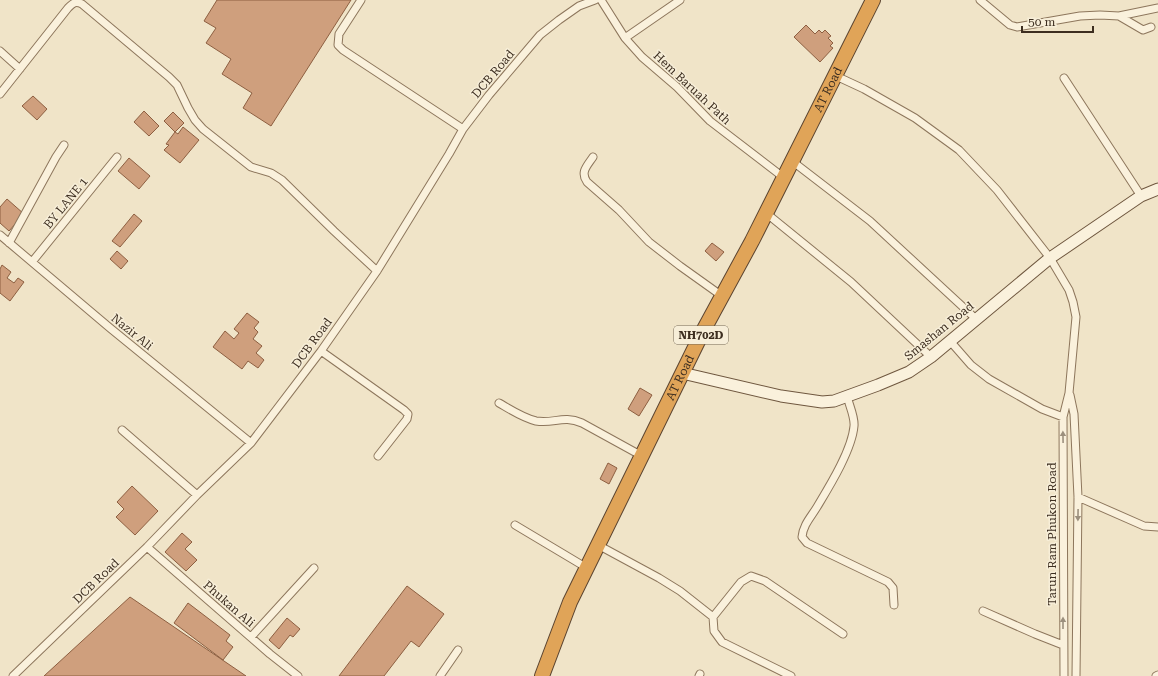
<svg xmlns="http://www.w3.org/2000/svg" width="1158" height="676" font-family="'Roboto Serif',serif">
	<style>
		.building { fill: #cf9f7d; stroke: #8d5f41 }
		.lines { fill: none; stroke-linecap: round; stroke-linejoin: round }
		.street-casing { stroke: #8d765c; stroke-width: 9 }
		.secondary-casing { stroke: #6f573f; stroke-width: 13 }
		.highway-casing { stroke: #5b4430; stroke-width: 16 }
		.street { stroke: #faf1dc; stroke-width: 7 }
		.secondary { stroke: #faf1dc; stroke-width: 11 }
		.highway { stroke: #e0a458; stroke-width: 14 }
		.oneway { fill: #9c907e }
		.labels { text-anchor: middle; stroke-width: 3; stroke-linejoin: round; paint-order: stroke }
		.shield { fill: #f7eed8; stroke: #756857; stroke-width: 1 }
		.shield-label { font-size: 11px; font-weight: bold; fill: #3d2e20 }
		.street-label { font-size: 12px; fill: #3d2e20; stroke: #f7eed8 }
	</style>
	<rect width="100%" height="100%" fill="#f0e4c8"/>
	<path class="building" d="M217 0H351L271 126 243 108 252 93 222 74 231 59 206 43 216 28 204 21Z
		M806 25 815 34 819 30 822 33 825 30 831 36 828 38 833 43 830 46 833 48 820 62 794 37Z
		M33 96 47 109 37 120 22 106Z
		M144 111 159 126 149 136 134 122Z
		M173 112 184 123 175 132 164 121Z
		M183 127 199 140 180 163 164 150 169 145 166 144 175 132 178 134Z
		M129 158 150 176 139 189 118 171Z
		M7 199 24 214 9 231 0 223V207Z
		M134 214 142 221 120 247 112 241Z
		M712 243 724 252 716 261 705 251Z
		M117 251 128 261 121 269 110 259Z
		M2 265 11 272 7 278 14 283 18 278 24 282 10 301 0 293V269Z
		M247 313 259 322 254 328 258 332 253 339 262 346 256 353 264 360 258 368 248 361 242 369 213 347 225 331 234 339 239 333 234 329Z
		M640 388 652 395 639 416 628 409Z
		M608 463 617 468 609 484 600 479Z
		M132 486 158 511 135 535 116 517 124 509 117 502Z
		M182 533 192 542 185 549 197 560 186 571 165 552Z
		M407 586 444 614 419 647 411 641 384 676H339Z
		M130 597 246 676H44Z
		M188 603 230 635 226 641 233 647 223 660 174 623Z
		M287 618 300 629 293 637 290 635 279 649 269 640Z"/>
	<g class="lines">
		<g class="street-casing">
			<path id="street" d="M361 0 339 34 338 45 343 50 463 129
				M601 0 625 38 642 57 677 87 710 121 783 177
				M980 0 1010 25 1017 27 1080 16 1100 15 1119 16 1143 30 1151 27
				M1119 16 1158 8
				M625 38 680 0
				M0 51 20 69
				M836 76 864 89 915 118 959 150 997 190 1050 258 1069 290 1073 302 1076 317 1069 393 1063 417 1064 676
				M1064 78 1141 196
				M0 94 68 8C73 3 75 1 82 4L169 77 177 85 188 108 195 120 203 129 251 167 271 173 282 180 334 231 377 271
				M593 157C587 166 580 172 587 182L619 210 649 242 680 266 722 296
				M792 161 870 221 976 319
				M766 213 851 282 931 357
				M0 235 110 328 251 443
				M9 243 56 157 64 145
				M32 262 117 157
				M950 341 971 365 989 379 1042 409 1063 417
				M321 351 404 410 408 414 407 419 378 456
				M1070 395 1074 414 1078 497 1076 676
				M847 396C849 405 855 417 854 426 852 450 829 487 817 507 811 517 803 525 802 537L807 543 888 582 893 588 894 605
				M499 403C511 410 523 418 536 421 554 424 563 415 582 423L642 456
				M122 430 197 495
				M1078 497 1144 526 1158 527
				M515 525 587 568
				M598 545 659 578 680 591 713 617 714 631 722 642 791 676
				M147 547 270 654 298 676
				M983 611 1035 634 1063 645
				M713 617 741 582 751 576 765 581 843 634
				M251 637 314 568
				M13 676 147 547 197 495 251 443 321 351 377 271 449 154 463 129 489 95 540 35 559 20 579 6 595 0
				M440 676 458 650
				M699 676 700 674
				M1156 676 1158 675"/>
		</g>
		<g class="secondary-casing">
			<path id="secondary" d="M682 373 781 396 822 402 834 401 878 385 909 372 931 357 1050 258 1141 196 1158 189"/>
		</g>
		<g class="highway-casing">
			<g id="highway">
				<path id="s1" d="M542 676 570 602 702 333 752 241 873 0"/>
			</g>
		</g>
		<use href="#street" class="street"/>
		<use href="#secondary" class="secondary"/>
		<use href="#highway" class="highway"/>
	</g>
	<defs><path id="oneway-solid" d="M-6-.8H1V-3.2L6.5 0L1 3.2V.8H-6Z"/></defs>
	<g class="oneway">
		<use href="#oneway-solid" transform="translate(1063 437) rotate(-91)"/>
		<use href="#oneway-solid" transform="translate(1078 515) rotate(91)"/>
		<use href="#oneway-solid" transform="translate(1063 623) rotate(-90)"/>
	</g>
	<g class="labels">
		<rect class="shield" x="674" y="326" width="54" height="18" rx="3"/>
		<g class="shield-label">
			<text x="701" y="339">NH702D</text>
		</g>
		<g class="street-label">
			<text transform="translate(493 74) rotate(-50)" y="4">DCB Road</text>
			<text transform="translate(692 88) rotate(43)" y="4">Hem Baruah Path</text>
			<text dy="4" stroke="none"><textPath href="#s1" startOffset="653">AT Road</textPath></text>
			<text transform="translate(66 203) rotate(-51)" y="4">BY LANE 1</text>
			<text transform="translate(939 331) rotate(-39)" y="4">Smashan Road</text>
			<text transform="translate(132 332) rotate(39)" y="4">Nazir Ali</text>
			<text transform="translate(312 343) rotate(-54)" y="4">DCB Road</text>
			<text dy="4" stroke="none"><textPath href="#s1" startOffset="329">AT Road</textPath></text>
			<text transform="translate(1052 534) rotate(-90)" y="4">Tarun Ram Phukon Road</text>
			<text transform="translate(96 581) rotate(-44)" y="4">DCB Road</text>
			<text transform="translate(229 604) rotate(41)" y="4">Phukan Ali</text>
		</g>
	</g>
	<path d="M1022 26v6h71v-6" fill="none" stroke="#3d2e20" stroke-width="2"/>
	<text x="1028" y="26" font-size="12" fill="#3d2e20" stroke="#f7eed8" stroke-width="3" paint-order="stroke">50 m</text>
</svg>
